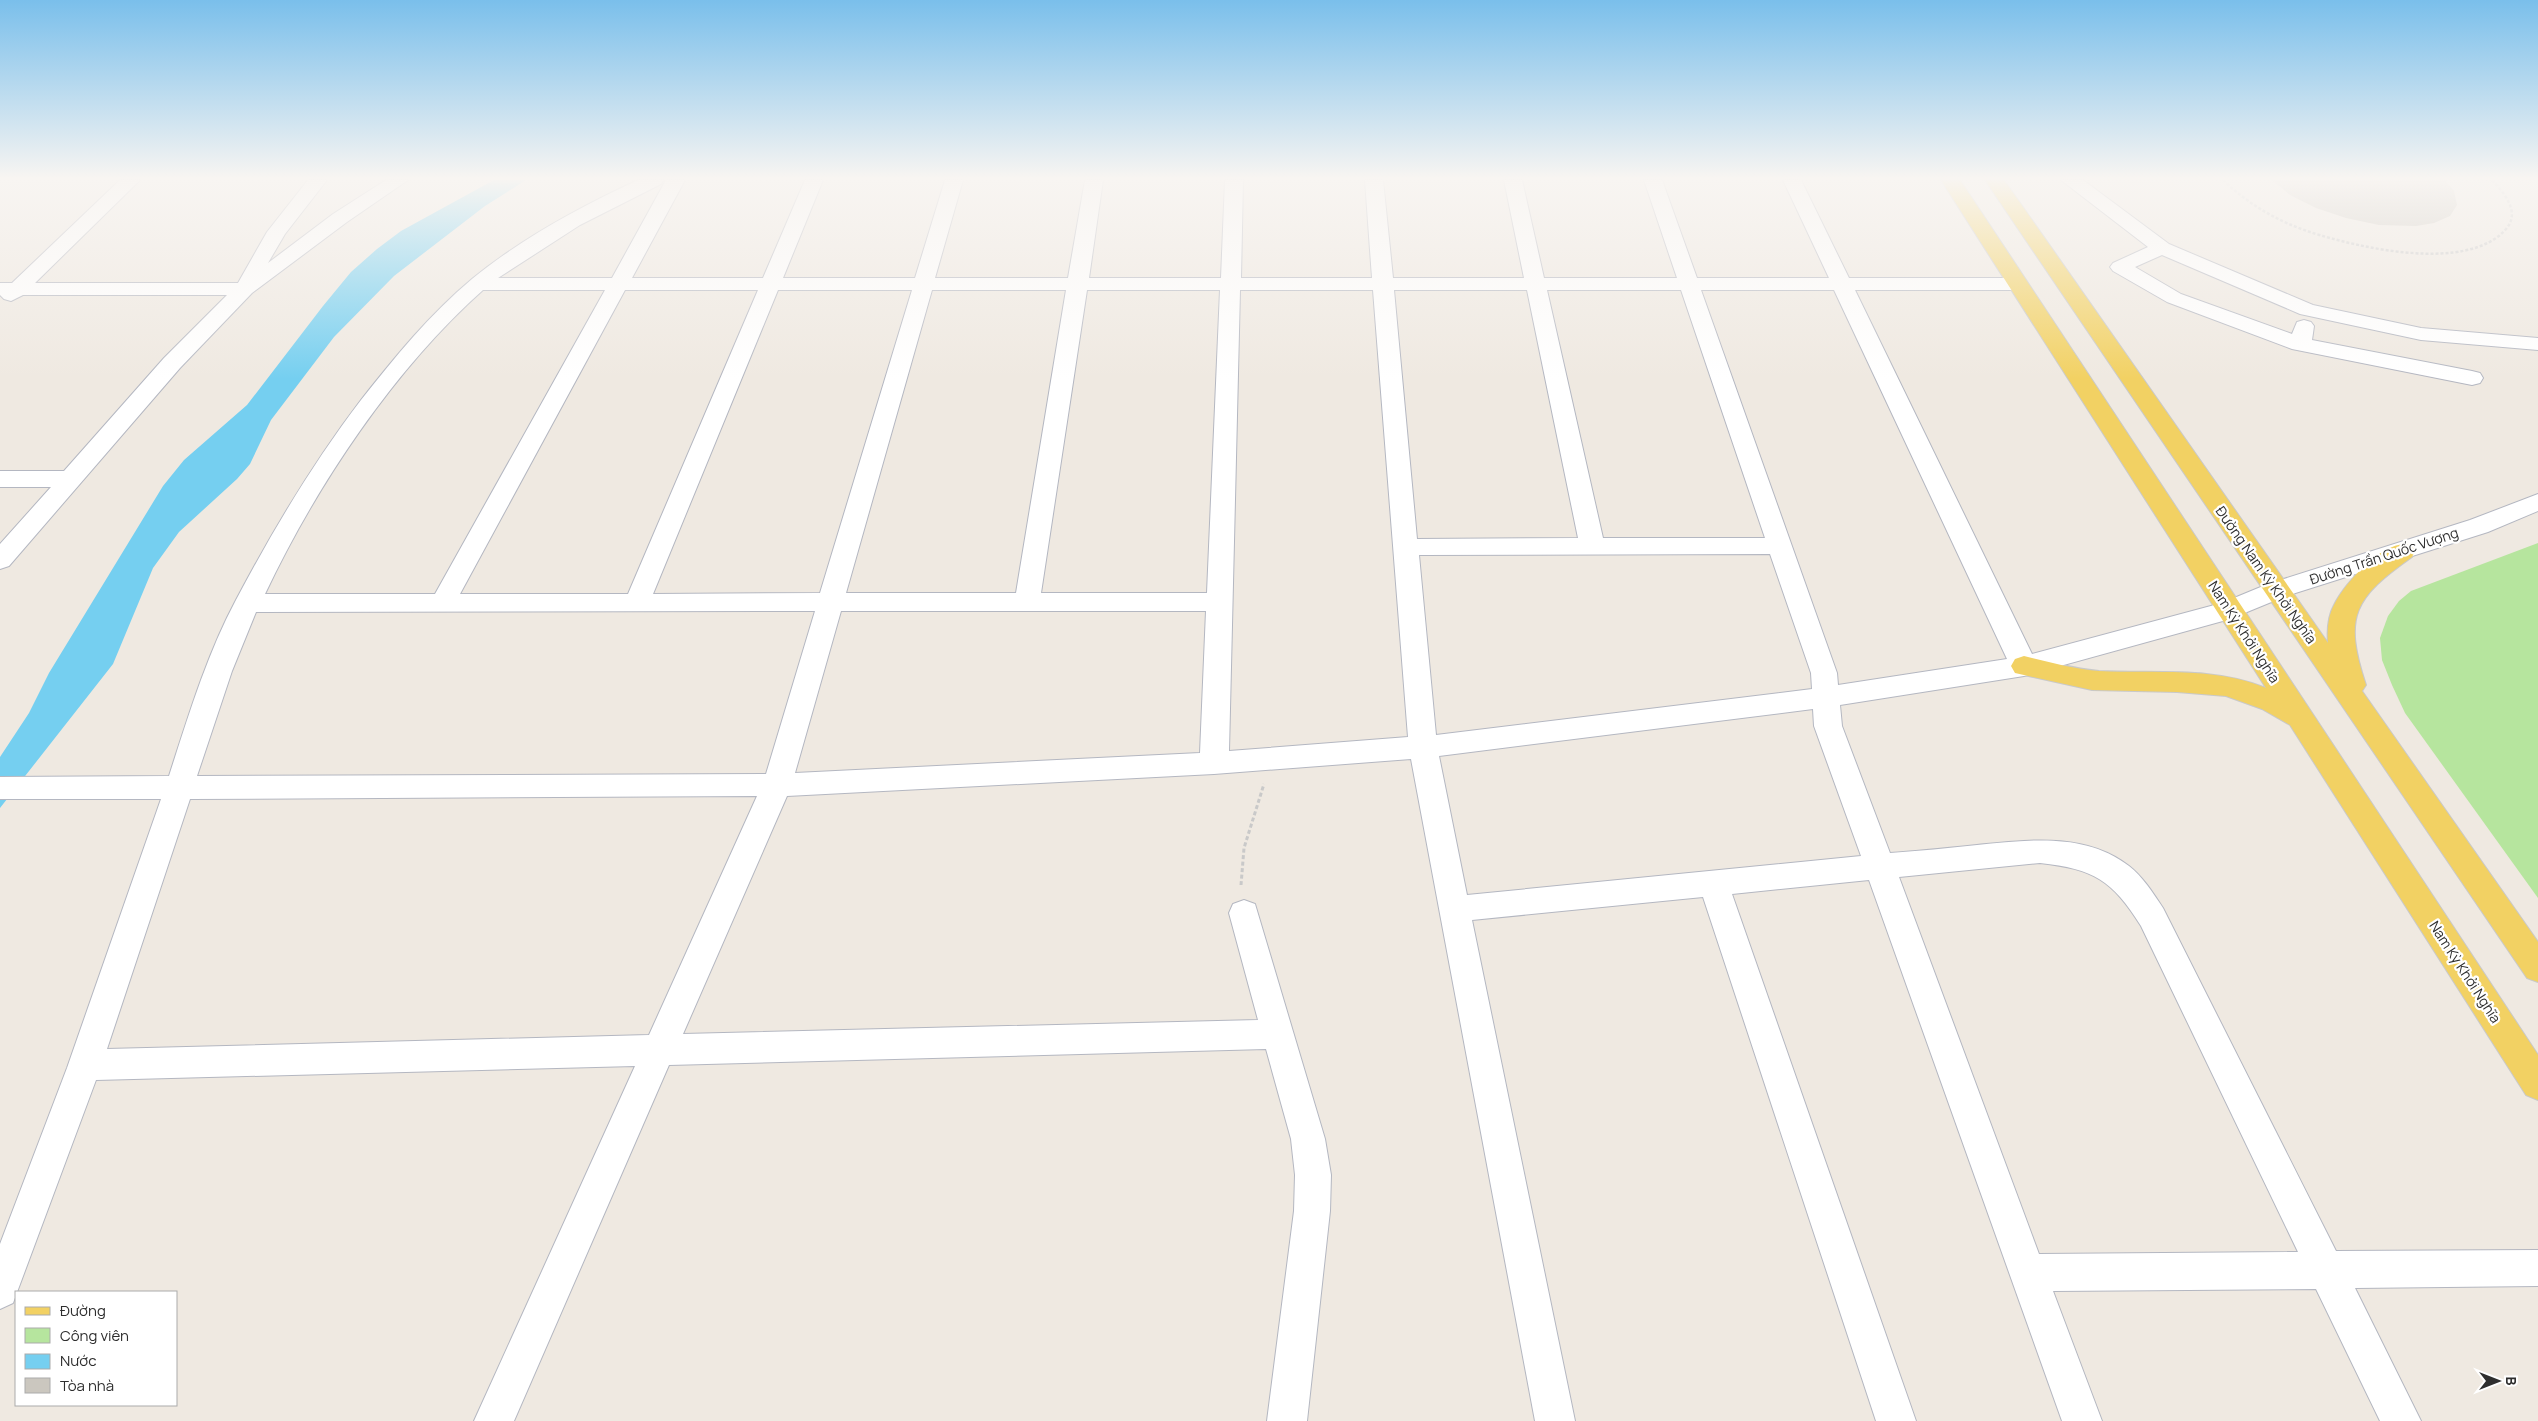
<svg xmlns="http://www.w3.org/2000/svg" width="2538" height="1421" font-family="Manrope,sans-serif">
	<style>
		.green { fill: #b6e59e }
		.water { fill: #75cff0 }
		.building { fill: #cbc7bf }
		.lines { fill: none; stroke-linecap: round; stroke-linejoin: round }
		.minor-casing { stroke: #b4b7c1; stroke-width: 2 }
		.major-casing { stroke: #c9c9c9; stroke-width: 2 }
		.path-far1 { stroke: #c9c9c9; stroke-width: 2.5; stroke-dasharray: 3 2; stroke-linecap: butt }
		.path { stroke: #c9c9c9; stroke-width: 3; stroke-dasharray: 4 2.5; stroke-linecap: butt }
		.minor { fill: #fff; fill-rule: evenodd }
		.major { fill: #f2d163; fill-rule: evenodd }
		.labels { text-anchor: middle; stroke-width: 4.5; stroke-linejoin: round; paint-order: stroke }
		.street-label { font-size: 14px; fill: #2e2e2e; stroke: #fff }
	</style>
	<rect width="100%" height="100%" fill="#efe9e1"/>
	<path class="green" d="M2538 543V898L2405 713 2392 685 2382 660 2380 638 2388 616 2399 601 2411 591Z"/>
	<path class="water" d="M494 180H526L485 206 394 276 334 337 271 420 250 464 237 479 179 532 153 568 113 664 0 808V757L29 713 49 673 163 486 184 460 247 405 323 306 351 272 377 249 401 231Z"/>
	<path class="building" d="M2272 180H2445L2454 191 2457 205 2450 216 2434 223 2416 226 2379 225 2346 218 2316 208 2290 195Z"/>
	<g class="lines">
		<g class="minor-casing">
			<path id="minor" d="M120 180H140L35 283H238L267 232 308 180H327L285 234 268 263 333 214 386 180H408L347 222 252 293 180 368 9 566 0 569V544L51 487H0V471H64L164 358 227 295H23L11 301 4 299 0 295V283H12Z
				M638 180H663L661 184 580 225 498 278H612L666 180H685L632 278H763L805 180H823L783 278H915L945 180H963L935 278H1068L1085 180H1103L1089 278H1221L1225 180H1243L1241 278H1372L1365 180H1383L1393 278H1524L1504 180H1522L1544 278H1677L1644 180H1662L1697 278H1829L1783 180H1801L1849 278H2017L2024 280 2027 284 2024 288 2017 290H1855L2032 654 2222 603 2268 584 2470 520 2538 494V511L2488 532 2286 596 2230 619 2024 676 1840 705 1842 726 1890 853C1919 851 1948 848 1977 845 2029 840 2085 832 2129 866 2143 877 2153 893 2163 908L2336 1251 2538 1250V1286L2355 1288 2421 1421H2380L2316 1289 2053 1291 2102 1421H2062L1869 880 1732 894 1916 1421H1876L1703 897 1472 920 1575 1421H1535L1411 759 1214 774 787 796 683 1034 1258 1020 1229 913 1233 904 1244 900 1255 904 1325 1139 1331 1175 1330 1211 1307 1421H1267L1294 1211 1295 1175 1291 1139 1266 1049 669 1065 514 1421H474L635 1066 96 1080 13 1303 0 1309V1244L67 1068 161 799H0V777L169 776C188 717 207 654 236 600 273 530 313 463 361 400 395 357 430 314 472 279 522 238 580 207 638 180ZM483 290H605L435 594H265C316 486 394 369 483 290ZM625 290H758L628 594H460ZM778 290H912L820 593 653 594ZM932 290H1066L1016 593H846ZM1087 290H1220L1207 593H1041ZM1240 290H1373L1408 737 1229 751ZM1394 290H1527L1578 538 1417 539ZM1547 290H1681L1765 538H1603ZM1701 290H1834L2007 659 1838 685 1837 673ZM1770 554 1811 673 1812 689 1436 735 1419 555ZM815 611 766 774 197 776 232 671 256 612ZM841 611H1206L1200 753 795 773ZM1813 709 1814 726 1861 856 1467 895 1439 756ZM757 796 649 1035 107 1049 190 799ZM2040 863C2094 869 2112 880 2141 926L2298 1252 2039 1254 1899 877Z
				M2061 180H2083L2169 244 2313 305 2421 328 2538 338V350L2421 340 2300 314 2162 255 2135 267 2181 294 2292 334 2297 322 2304 320 2311 322 2314 326 2312 340 2472 371 2480 373 2483 378 2480 383 2472 385 2292 349 2167 302 2113 271 2110 267 2113 263 2148 247Z"/>
		</g>
		<g class="major-casing">
			<path id="major" d="M1941 180H1960L2538 1055V1100L2526 1095 2290 725 2262 709 2226 696 2177 692 2092 690 2015 673 2011 666 2015 659 2024 656C2049 662 2074 669 2099 671 2155 674 2213 666 2266 688Z
				M1985 180H2004L2328 643C2327 631 2328 616 2334 605 2345 583 2385 537 2412 545L2415 551 2412 557C2354 598 2343 616 2366 685L2362 691 2538 942V982L2527 978Z"/>
		</g>
		<path class="path-far1" d="M2223 180C2248 204 2277 221 2310 232 2359 248 2468 273 2506 229 2521 212 2504 193 2492 180"/>
		<path class="path" d="M1241 885 1244 848 1264 784"/>
		<use href="#minor" class="minor"/>
		<use href="#major" class="major"/>
	</g>
	<linearGradient id="sky" x2="0" y2="1"><stop stop-color="#7abfeb"/><stop offset="0.47" stop-color="#f8f5f2"/><stop offset="1" stop-color="#f8f5f2" stop-opacity="0"/></linearGradient>
	<rect width="2538" height="379" fill="url(#sky)"/>
	<g class="labels">
		<g class="street-label">
			<text transform="translate(2384 556) rotate(-18)" y="5">Đường Trần Quốc Vượng</text>
			<text transform="translate(2266 575) rotate(55)" y="5">Đường Nam Kỳ Khởi Nghĩa</text>
			<text transform="translate(2244 632) rotate(57)" y="5">Nam Kỳ Khởi Nghĩa</text>
			<text transform="translate(2465 972) rotate(57)" y="5">Nam Kỳ Khởi Nghĩa</text>
		</g>
	</g>
	<rect x="15" y="1291" width="162" height="115" fill="#ffffff" stroke="#ababab"/>
	<rect x="25" y="1307" width="25" height="8" fill="#f2d163" stroke="#ababab"/>
	<text x="60" y="1316" font-size="15" fill="#2e2e2e">Đường</text>
	<rect x="25" y="1328" width="25" height="15" fill="#b6e59e" stroke="#ababab"/>
	<text x="60" y="1341" font-size="15" fill="#2e2e2e">Công viên</text>
	<rect x="25" y="1354" width="25" height="15" fill="#75cff0" stroke="#ababab"/>
	<text x="60" y="1366" font-size="15" fill="#2e2e2e">Nước</text>
	<rect x="25" y="1378" width="25" height="15" fill="#cbc7bf" stroke="#ababab"/>
	<text x="60" y="1391" font-size="15" fill="#2e2e2e">Tòa nhà</text>
	<g transform="translate(2498 1381) rotate(90)" stroke="#ffffff" stroke-width="4" paint-order="stroke">
	<path d="M0-4L9 19L0 12L-9 19Z" fill="#2e2e2e"/>
	<text y="-8" font-size="14" font-weight="bold" text-anchor="middle" fill="#2e2e2e">B</text>
	</g>
</svg>
